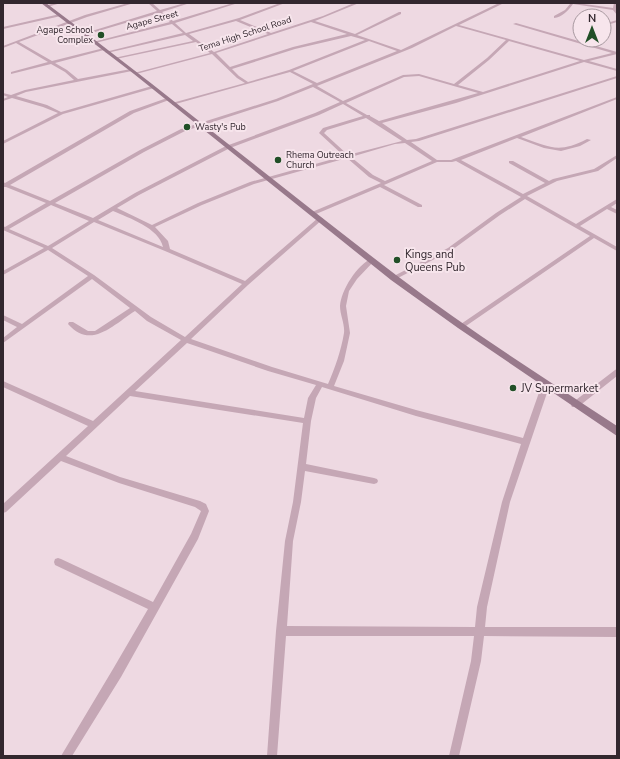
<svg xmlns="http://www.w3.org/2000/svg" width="620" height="759" font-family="'Nunito Sans',sans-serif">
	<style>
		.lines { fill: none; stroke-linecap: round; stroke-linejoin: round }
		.street { fill: #c5a7b5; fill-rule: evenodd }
		.secondary { fill: #98798b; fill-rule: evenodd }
		.poi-dot { fill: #214f27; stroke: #f7e5ec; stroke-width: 1.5 }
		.labels { text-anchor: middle; stroke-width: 4; stroke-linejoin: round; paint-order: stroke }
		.far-street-label { font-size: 9px; fill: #32272e; stroke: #f7e5ec }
		.far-poi-label { font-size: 9px; fill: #32272e; stroke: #f7e5ec; text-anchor: start }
		.poi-label { font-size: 11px; fill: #32272e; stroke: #f7e5ec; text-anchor: start }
	</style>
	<rect width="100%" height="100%" fill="#eed9e2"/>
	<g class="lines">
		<path class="street" d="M55 3H61L47 7 45 6Z
			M128 3H134L87 17 19 42 52 61 104 48V50L55 63 67 70 78 79 131 69H132V71L26 92 16 96 47 105 61 112 152 86H154V88L63 114 3 144V141L58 113 43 107 12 98 3 101V99L8 97 3 95V93L11 95 25 90 74 80 65 72 51 64 11 74V72L48 62 16 43 3 48V46L85 15Z
			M148 3H152L160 10 185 3H190L162 12 173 21 233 3H238L175 23 186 33 239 18 280 3H285L240 20 271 33 323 16 354 3H359L315 21 355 34 399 12H401V14L357 35 401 50 499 3H504L459 25 584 60 612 53 513 24 516 23 617 52V54L589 61 617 69V71L584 62 456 103 382 123 407 140 416 139 617 76V78L419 141 411 142 437 160H451L617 97V99L521 137C550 147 558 154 587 139L591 140 580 146 561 151 544 148 517 138 461 160 523 194 545 183 509 163V161H513L549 181 553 179 594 169 617 155V158L598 171 557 181 527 196 576 224 617 199V203L611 207 617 210V214L607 209 580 226 617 247V251L594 238 463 328H461L458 326 590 236 525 199 500 215 452 250 396 279H392L391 278 392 277 448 248 496 213 521 197 456 161 452 162H437L384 185 422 205V207H418L380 187 316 214H312V212L381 183 369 177 347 158 254 184 202 205 155 227 168 241 170 249 245 281 318 218H322L323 219 248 285 191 339 272 367 328 384C335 368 341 351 344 333 345 324 340 315 340 306 341 290 357 265 372 258L375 260 357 279 349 291 346 306 350 333 344 361 334 386 416 410 523 438 542 384 546 381 548 382 550 384 510 502 487 607 485 627H617V637L484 636 481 661 459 756H449L471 661 474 636H286L277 756H267L276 631 285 541 293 502 303 423 130 396 66 456 120 477 200 501 206 504 209 511 198 539 121 677 72 756H61L113 669 148 609 55 565 54 562 55 559 58 558 61 559 153 602 191 534 201 511 195 507 119 483 61 461 6 512 3 513V504L88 426 3 387V381L93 421 181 340 147 321 135 311C113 325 91 350 68 324L69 322H73L88 331H95L130 308 92 279 3 343V338L17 327 3 320V315L22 324 88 276 48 250 3 275V271L44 248 3 230V226L5 227 46 203 6 187H3V182L5 183 130 111 167 98H169V100L134 113 10 185 50 201 140 150 181 129 276 99 313 84 290 72 172 105V103L245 83 237 78 212 54 136 74 134 73 210 53 196 42 116 59 114 58 193 41 185 35 107 53 105 52 183 33 172 24 95 43 93 42 170 22 159 13 85 35 82 34 157 11ZM236 21 268 34 214 52 189 34ZM311 22 347 34 293 47 230 67 216 53ZM456 26 506 40 487 58 454 84 419 74 403 75 343 101 317 86 412 48ZM351 36 365 40 289 70 248 82 239 76 232 69 295 49ZM369 41 397 51 317 83 293 71ZM509 41 580 61 483 92 458 85 489 60ZM419 76 478 93 379 121 370 116V115H367L346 103 404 77ZM313 87 340 102 315 113 226 146 135 193 93 218 55 203 144 152 185 131 278 101ZM343 104 363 116 323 128 319 133 344 156 250 182 198 203 152 225 117 208 139 195 230 148 319 115ZM366 118 402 141 348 155 324 133 327 130ZM405 143 432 161 385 181 373 175 351 157 395 144ZM51 205 89 221 48 246 9 229ZM113 211C129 218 159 228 163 247L98 220ZM94 222 165 251 242 284 185 337 151 317 94 275 52 248ZM187 343 268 371 316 385 308 398 304 418 135 391ZM322 387 416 416 521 444 502 502 477 607 475 627 287 626 293 541 301 502 305 471 374 484 377 483 378 481 377 479 374 478 306 464 311 421 316 398Z
			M568 3H577L613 8 614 3H617L616 9 617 15 613 10 573 4C568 11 562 17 554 18V16L565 10 570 4Z
			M60 14 61 16 3 29V27Z
			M617 20V22L604 26V24Z
			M604 27 606 28V40L604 41 602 40H604Z
			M617 369V376L578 407H572L571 405 572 403 615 370Z"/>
		<path class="secondary" d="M41 3H46C164 91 278 185 396 275 467 329 543 377 617 426V436L458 328 391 280 134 74Z"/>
	</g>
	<g class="poi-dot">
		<circle cx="101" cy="35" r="4"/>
		<circle cx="187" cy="127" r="4"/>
		<circle cx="278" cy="160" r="4"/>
		<circle cx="397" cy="260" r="4"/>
		<circle cx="513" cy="388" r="4"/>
	</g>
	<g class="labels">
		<g class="far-street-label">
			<text transform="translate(152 20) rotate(-15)" y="3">Agape Street</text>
			<text transform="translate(245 34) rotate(-18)" y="3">Tema High School Road</text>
		</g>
		<g class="far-poi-label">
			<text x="93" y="33" text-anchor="end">Agape School<tspan x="93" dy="10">Complex</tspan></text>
			<text x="195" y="130">Wasty's Pub</text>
			<text x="286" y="158">Rhema Outreach<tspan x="286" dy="10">Church</tspan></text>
		</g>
		<g class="poi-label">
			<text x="405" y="258">Kings and<tspan x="405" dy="13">Queens Pub</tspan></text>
			<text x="521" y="392">JV Supermarket</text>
		</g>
	</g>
	<rect width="620" height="759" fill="none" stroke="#32272e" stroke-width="8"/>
	<g transform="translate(592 28)"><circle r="19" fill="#f7e5ec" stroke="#a899a0"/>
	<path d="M0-3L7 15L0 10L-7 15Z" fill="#214f27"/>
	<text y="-6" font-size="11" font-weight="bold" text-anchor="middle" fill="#32272e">N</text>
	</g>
</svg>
